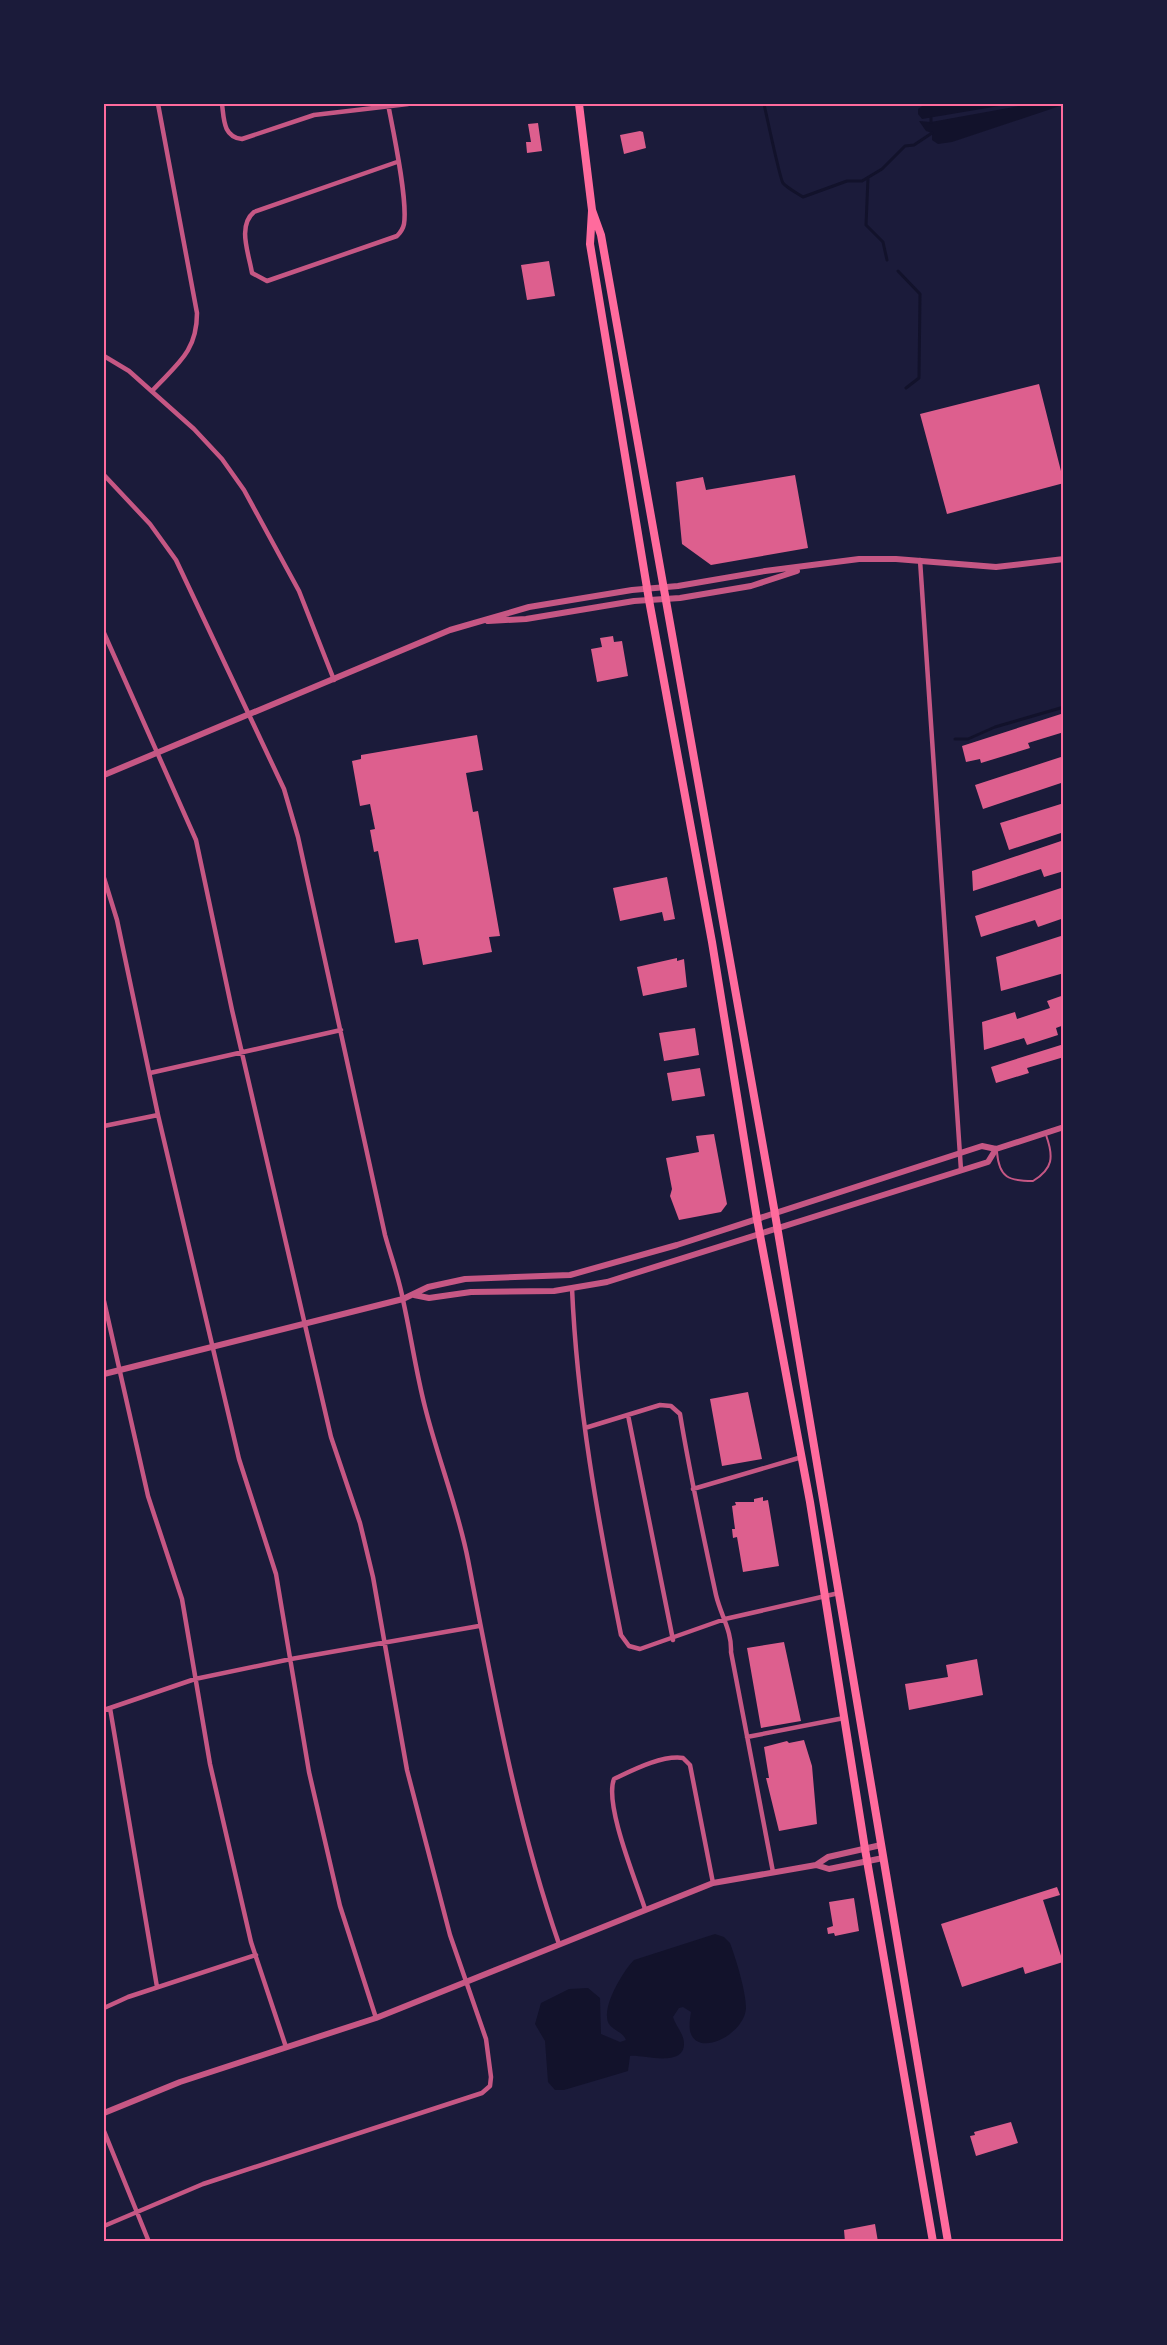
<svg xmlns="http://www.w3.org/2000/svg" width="1167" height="2345" font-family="'Fira Sans Condensed',sans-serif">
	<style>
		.water { fill: #12122b }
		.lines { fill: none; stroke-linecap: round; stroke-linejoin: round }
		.stream { stroke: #12122b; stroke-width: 3 }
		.building { fill: #dd5f8e }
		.service { stroke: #c65784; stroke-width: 2 }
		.minor { stroke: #c65784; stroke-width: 4.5 }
		.tertiary { stroke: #c65784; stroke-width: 6 }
		.primary { stroke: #ff6b9d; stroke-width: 8 }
		.neatline { fill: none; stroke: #ff6b9d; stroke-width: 2 }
	</style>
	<rect width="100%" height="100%" fill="#1b1b3a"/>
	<path class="water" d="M925 104H1011L922 119 918 114V109Z
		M1030 104 1063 105 952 142 938 144 932 140V133L926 131 919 121 931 122Z
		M715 1934 724 1937 730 1943C736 1959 746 1991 746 2008 745 2034 697 2059 690 2031 689 2025 690 2018 691 2012L683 2007 679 2008 673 2017C675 2025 684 2034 684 2043 685 2069 641 2054 630 2056L628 2071 564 2090H555L548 2082 545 2041 535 2024 541 2003 569 1989 588 1988 600 1998 601 2034 620 2042 626 2040C623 2032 614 2031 609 2024 600 2009 623 1971 634 1960Z"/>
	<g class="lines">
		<path class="stream" d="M764 104C766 113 780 179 783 183 787 188 797 193 803 197L847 181H862L882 169 905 146 914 145 932 133
			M931 118V122
			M868 178 866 225 883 242 887 260
			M898 271 920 294 919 378 906 388
			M955 739H968L995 727 1064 707"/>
	</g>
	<path class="building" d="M538 123 542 151 527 153 526 142H531L528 124Z
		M640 131 643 132 646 148 624 154 620 135Z
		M549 261 555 296 527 300 521 265Z
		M1039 384 1064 483 947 514 920 414Z
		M795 475 808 548 711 565 682 544 676 482 703 477 706 490Z
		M613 636 614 642 622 641 628 676 597 682 591 649 602 647 600 638Z
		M1064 713V732L1028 743 1030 748 981 763 980 759 966 762 962 746Z
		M477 735 483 770 466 773 473 812 478 811 500 936 489 937 492 952 423 965 418 939 395 943 378 851 374 852 370 830 375 829 370 804 360 806 352 761 361 759V755Z
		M1064 756V782L983 809 975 785Z
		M1064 803V832L1009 850 1000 823Z
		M1064 840V871L1044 877 1041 869 973 891 972 871Z
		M667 877 675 919 664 921 662 912 620 921 613 888Z
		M1064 887V918L1038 927 1035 920 981 937 975 916Z
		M1064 935V973L1001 991 996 957Z
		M677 958V961L684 959 687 987 643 996 637 967Z
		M1064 995V1025L1056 1028 1058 1035 1027 1045 1024 1038 984 1050 982 1022 1015 1012 1017 1019 1050 1008 1047 1001Z
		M695 1028 699 1055 664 1061 659 1033Z
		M1064 1044V1057L1027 1068 1029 1073 996 1083 991 1067Z
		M700 1068 705 1096 672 1101 667 1073Z
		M714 1134 727 1204 721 1212 679 1220 670 1196 672 1189 666 1158 699 1152 696 1136Z
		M748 1392 762 1459 722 1466 710 1399Z
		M763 1497V1501L768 1500 779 1566 743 1572 737 1537 733 1538 732 1529H735L732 1506 736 1505 735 1502H754V1499Z
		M784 1642 801 1721 761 1728 747 1648Z
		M977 1659 983 1695 909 1710 905 1684 948 1677 946 1665Z
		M804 1740 812 1766 817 1824 779 1831 766 1778H769L764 1747 787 1741 789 1743Z
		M1057 1887 1060 1895 1043 1900 1063 1962 1025 1974 1023 1967 962 1987 941 1924Z
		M854 1898 859 1931 835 1936 834 1933 828 1934 827 1928 833 1926 829 1902Z
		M1011 2122 1018 2143 976 2156 970 2136 975 2135 974 2132Z
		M875 2224 878 2242H845L844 2230Z"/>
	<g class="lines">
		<path class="service" d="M997 1152C999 1178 1009 1181 1033 1181 1053 1169 1054 1157 1046 1135"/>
		<path class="minor" d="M222 104C224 119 223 137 242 139L314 115 408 104
			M388 104C393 130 408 200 404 224 403 229 400 233 397 236L267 281 252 273C249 254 237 226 254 212L397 162
			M104 356 129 371 194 429 222 459 244 490 299 591 334 680
			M152 391C177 364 197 352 197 313L158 104
			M104 475 150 524 176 560 284 789 298 837 385 1235C391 1257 399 1278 403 1300 411 1336 416 1372 425 1407 438 1459 458 1508 468 1560 493 1689 516 1820 559 1944
			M920 560 961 1170
			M104 633 196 840 232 1010 331 1437 360 1523 373 1577 407 1770 450 1935 486 2039 491 2077 490 2086 482 2093 203 2184 104 2226
			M104 878 117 920 158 1115 239 1459 276 1574 309 1772 340 1906 376 2018
			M150 1073 341 1030
			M104 1126 158 1115
			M572 1288C577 1405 598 1520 621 1635L629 1646 640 1649 725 1619 839 1593
			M104 1301 148 1496 182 1599 210 1764 251 1942 286 2047
			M628 1415 673 1640
			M585 1428 660 1405 671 1406 680 1414C690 1475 703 1535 716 1595 721 1616 732 1631 731 1652L773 1872
			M693 1489 802 1457
			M110 1708 157 1987
			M104 1710 195 1679 291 1659 479 1626
			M747 1737 844 1718
			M645 1909C636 1881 604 1804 614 1779 633 1770 662 1755 683 1758L690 1765 713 1883
			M104 2008 128 1997 256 1955
			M104 2131 149 2242"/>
		<path class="tertiary" d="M488 621 526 619 634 601 680 598 751 586 797 571
			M104 775 450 630 529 607 632 590 678 586 765 571 859 559H896L996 567 1064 559
			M414 1295 429 1298 471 1292 554 1291 607 1282 988 1162 996 1149
			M104 1374 403 1299 428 1287 465 1279 570 1275 677 1245 982 1146 996 1149 1064 1127
			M816 1865 829 1869 883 1858
			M104 2113 180 2082 376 2018 713 1883 816 1865 828 1857 881 1845"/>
		<path class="primary" d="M579 104 592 210 601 235 775 1214 948 2242
			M592 211 590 244 649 600 712 942 757 1219 810 1502 865 1849 933 2242"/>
	</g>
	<rect width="1167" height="2345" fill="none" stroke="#1b1b3a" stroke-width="210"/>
	<rect x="105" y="105" width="957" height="2135" class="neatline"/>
</svg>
